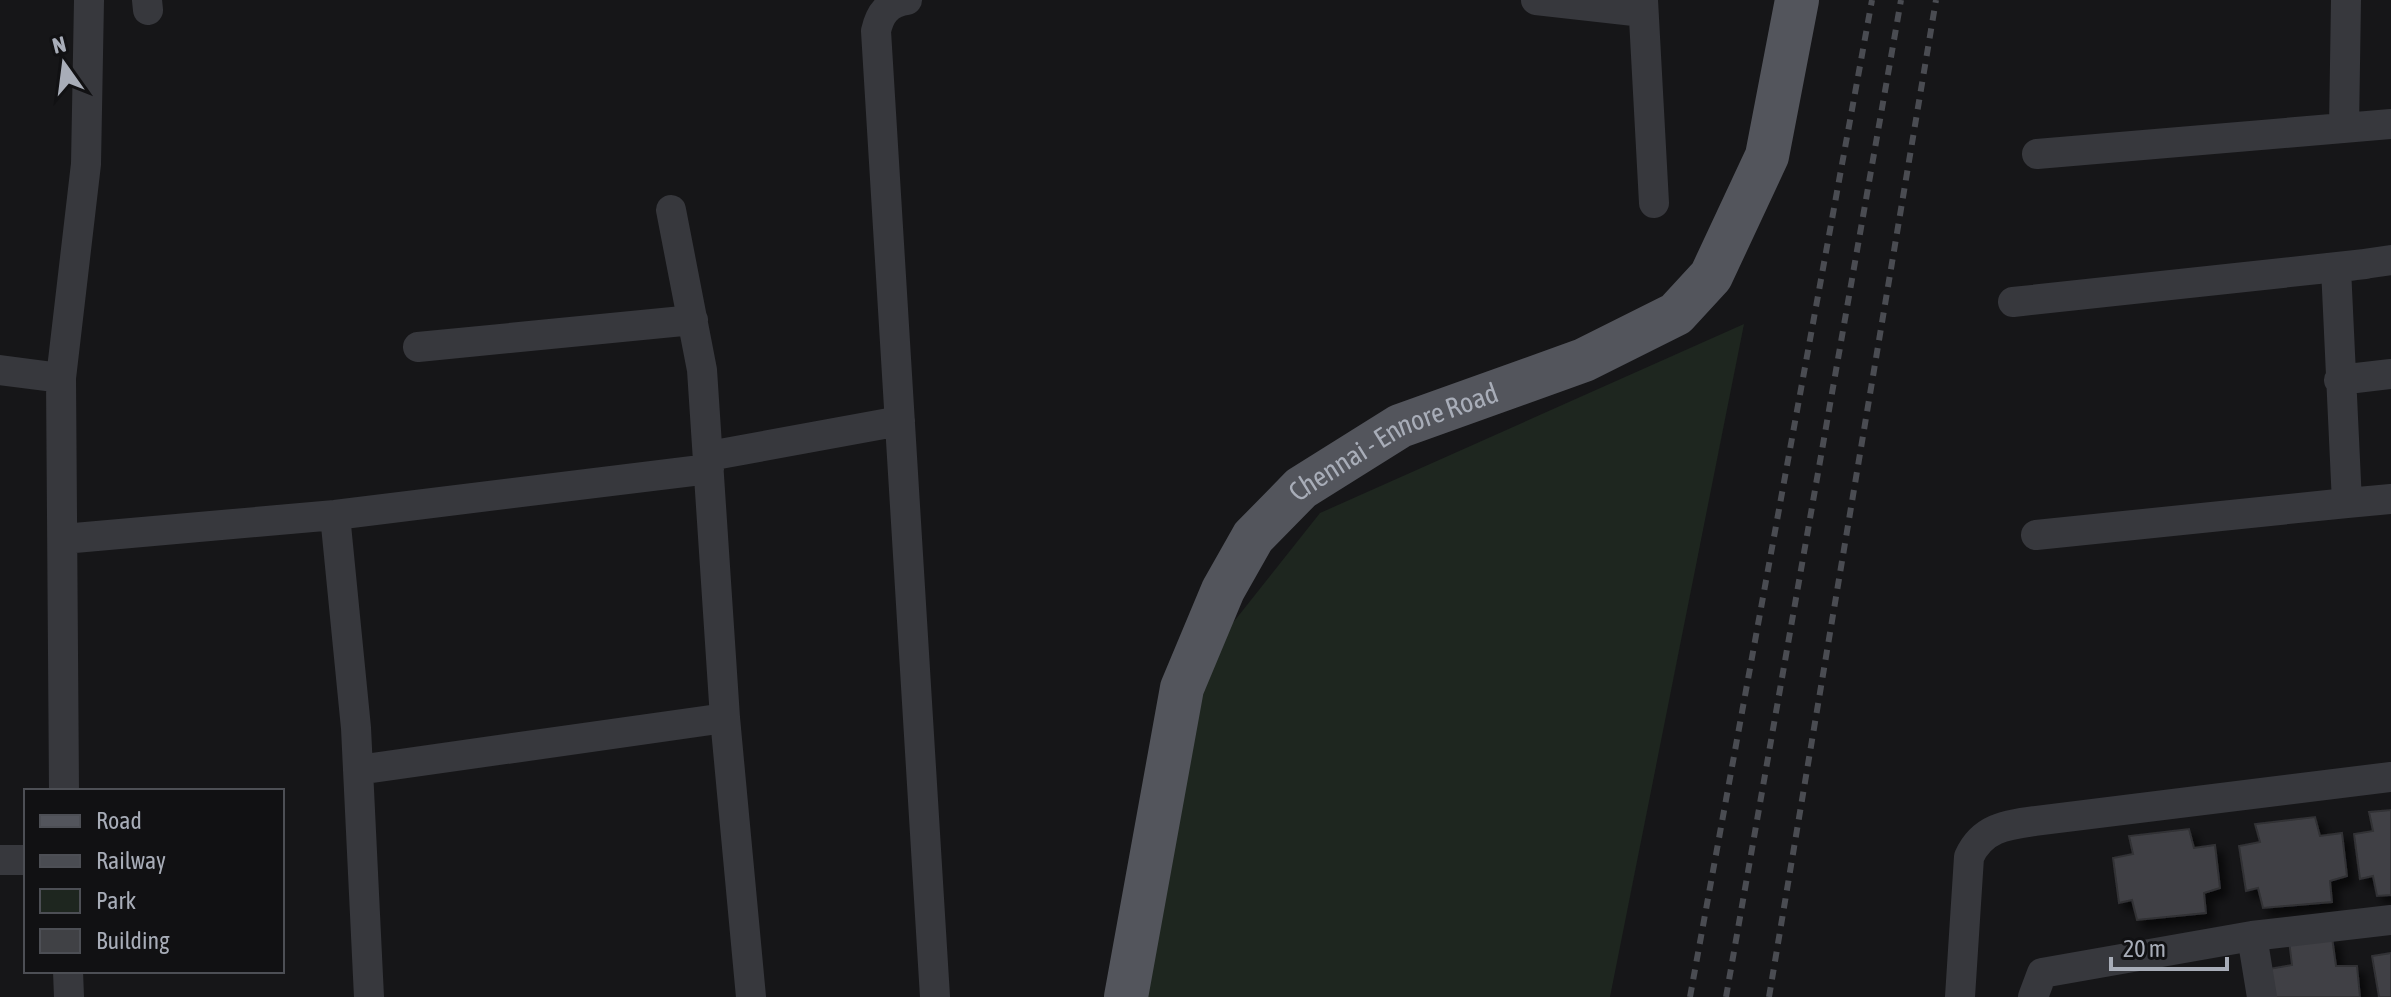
<svg xmlns="http://www.w3.org/2000/svg" width="2391" height="997" font-family="'Asap Condensed',sans-serif">
	<style>
		.green { fill: #1e261f }
		.building { fill: #404145; stroke: #303034; stroke-width: 2; filter: url(#shadow) }
		.lines { fill: none; stroke-linecap: round; stroke-linejoin: round }
		.minor { stroke: #37383d; stroke-width: 30 }
		.primary { stroke: #53555c; stroke-width: 44 }
		.rail { stroke: #4a4c52; stroke-width: 6; stroke-dasharray: 10 8; stroke-linecap: butt }
		.labels { text-anchor: middle; stroke-width: 8; stroke-linejoin: round; paint-order: stroke }
		.street-label { font-size: 28px; fill: #a8adb8; stroke: #111113 }
	</style>
	<defs>
		<filter id="shadow"><feDropShadow dx="7" dy="7" stdDeviation="4" flood-color="#0009"/></filter>
	</defs>
	<rect width="100%" height="100%" fill="#161618"/>
	<path class="green" d="M1744 324 1610 997H1145L1201 663 1320 513Z"/>
	<path class="building" d="M2391 810V895L2377 896 2373 876 2360 879 2354 834 2373 831 2369 812Z
		M2315 817 2320 836 2342 833 2347 876 2330 881 2332 902 2263 908 2258 888 2246 891 2239 846 2260 842 2255 824Z
		M2189 829 2194 848 2215 845 2220 888 2204 893 2206 913 2137 920 2132 900 2119 903 2113 858 2133 854 2129 836Z
		M2332 937 2336 966H2357L2360 997H2274L2269 969 2292 965 2289 941Z
		M2391 953V997H2379L2372 956Z"/>
	<g class="lines">
		<path class="minor" d="M147 0 148 10
			M907 0C888 3 880 13 876 31L935 997
			M1536 0 1643 12
			M1643 0 1654 203
			M2344 128 2346 0
			M2037 154 2391 124
			M671 210 702 370 725 718 751 997
			M2391 260 2336 268 2347 503 2391 499
			M2013 302 2365 264
			M418 347 693 320
			M0 370 61 378
			M2339 380 2391 374
			M709 456 900 421
			M335 515 356 728 369 997
			M2036 535 2347 503
			M63 539 335 515 709 469
			M358 770 725 718
			M64 791 61 378 86 164 89 0
			M0 860H26
			M2252 936 2262 997
			M68 971 69 997
			M1960 997 1969 857C1982 828 2006 825 2035 821L2391 777
			M2033 997 2042 973 2252 936 2391 920"/>
		<path class="primary" id="s1" d="M1126 997 1182 688 1223 590 1253 537 1301 488 1400 426 1584 360 1676 314 1711 276 1767 156 1797 0"/>
		<path class="rail" d="M1690 997 1872 0
			M1726 997 1901 0
			M1769 997 1936 0"/>
	</g>
	<g class="labels">
		<g class="street-label">
			<text dy="10" stroke="none"><textPath href="#s1" startOffset="654">Chennai - Ennore Road</textPath></text>
		</g>
	</g>
	<rect x="24" y="789" width="260" height="184" fill="#111113" stroke="#4d4f55" stroke-width="2"/>
	<rect x="40" y="815" width="40" height="12" fill="#53555c" stroke="#4d4f55" stroke-width="2"/>
	<text x="96" y="829" font-size="24" fill="#a8adb8">Road</text>
	<rect x="40" y="855" width="40" height="12" fill="#4a4c52" stroke="#4d4f55" stroke-width="2"/>
	<text x="96" y="869" font-size="24" fill="#a8adb8">Railway</text>
	<rect x="40" y="889" width="40" height="24" fill="#1e261f" stroke="#4d4f55" stroke-width="2"/>
	<text x="96" y="909" font-size="24" fill="#a8adb8">Park</text>
	<rect x="40" y="929" width="40" height="24" fill="#404145" stroke="#4d4f55" stroke-width="2"/>
	<text x="96" y="949" font-size="24" fill="#a8adb8">Building</text>
	<g transform="translate(64 64) rotate(346)" stroke="#111113" stroke-width="6" paint-order="stroke">
	<path d="M0-6L14 30L0 20L-14 30Z" fill="#a8adb8"/>
	<text y="-12" font-size="22" font-weight="bold" text-anchor="middle" fill="#a8adb8">N</text>
	</g>
	<path d="M2111 957v12h116v-12" fill="none" stroke="#a8adb8" stroke-width="4"/>
	<text x="2123" y="957" font-size="24" fill="#a8adb8" stroke="#111113" stroke-width="6" paint-order="stroke">20 m</text>
</svg>
